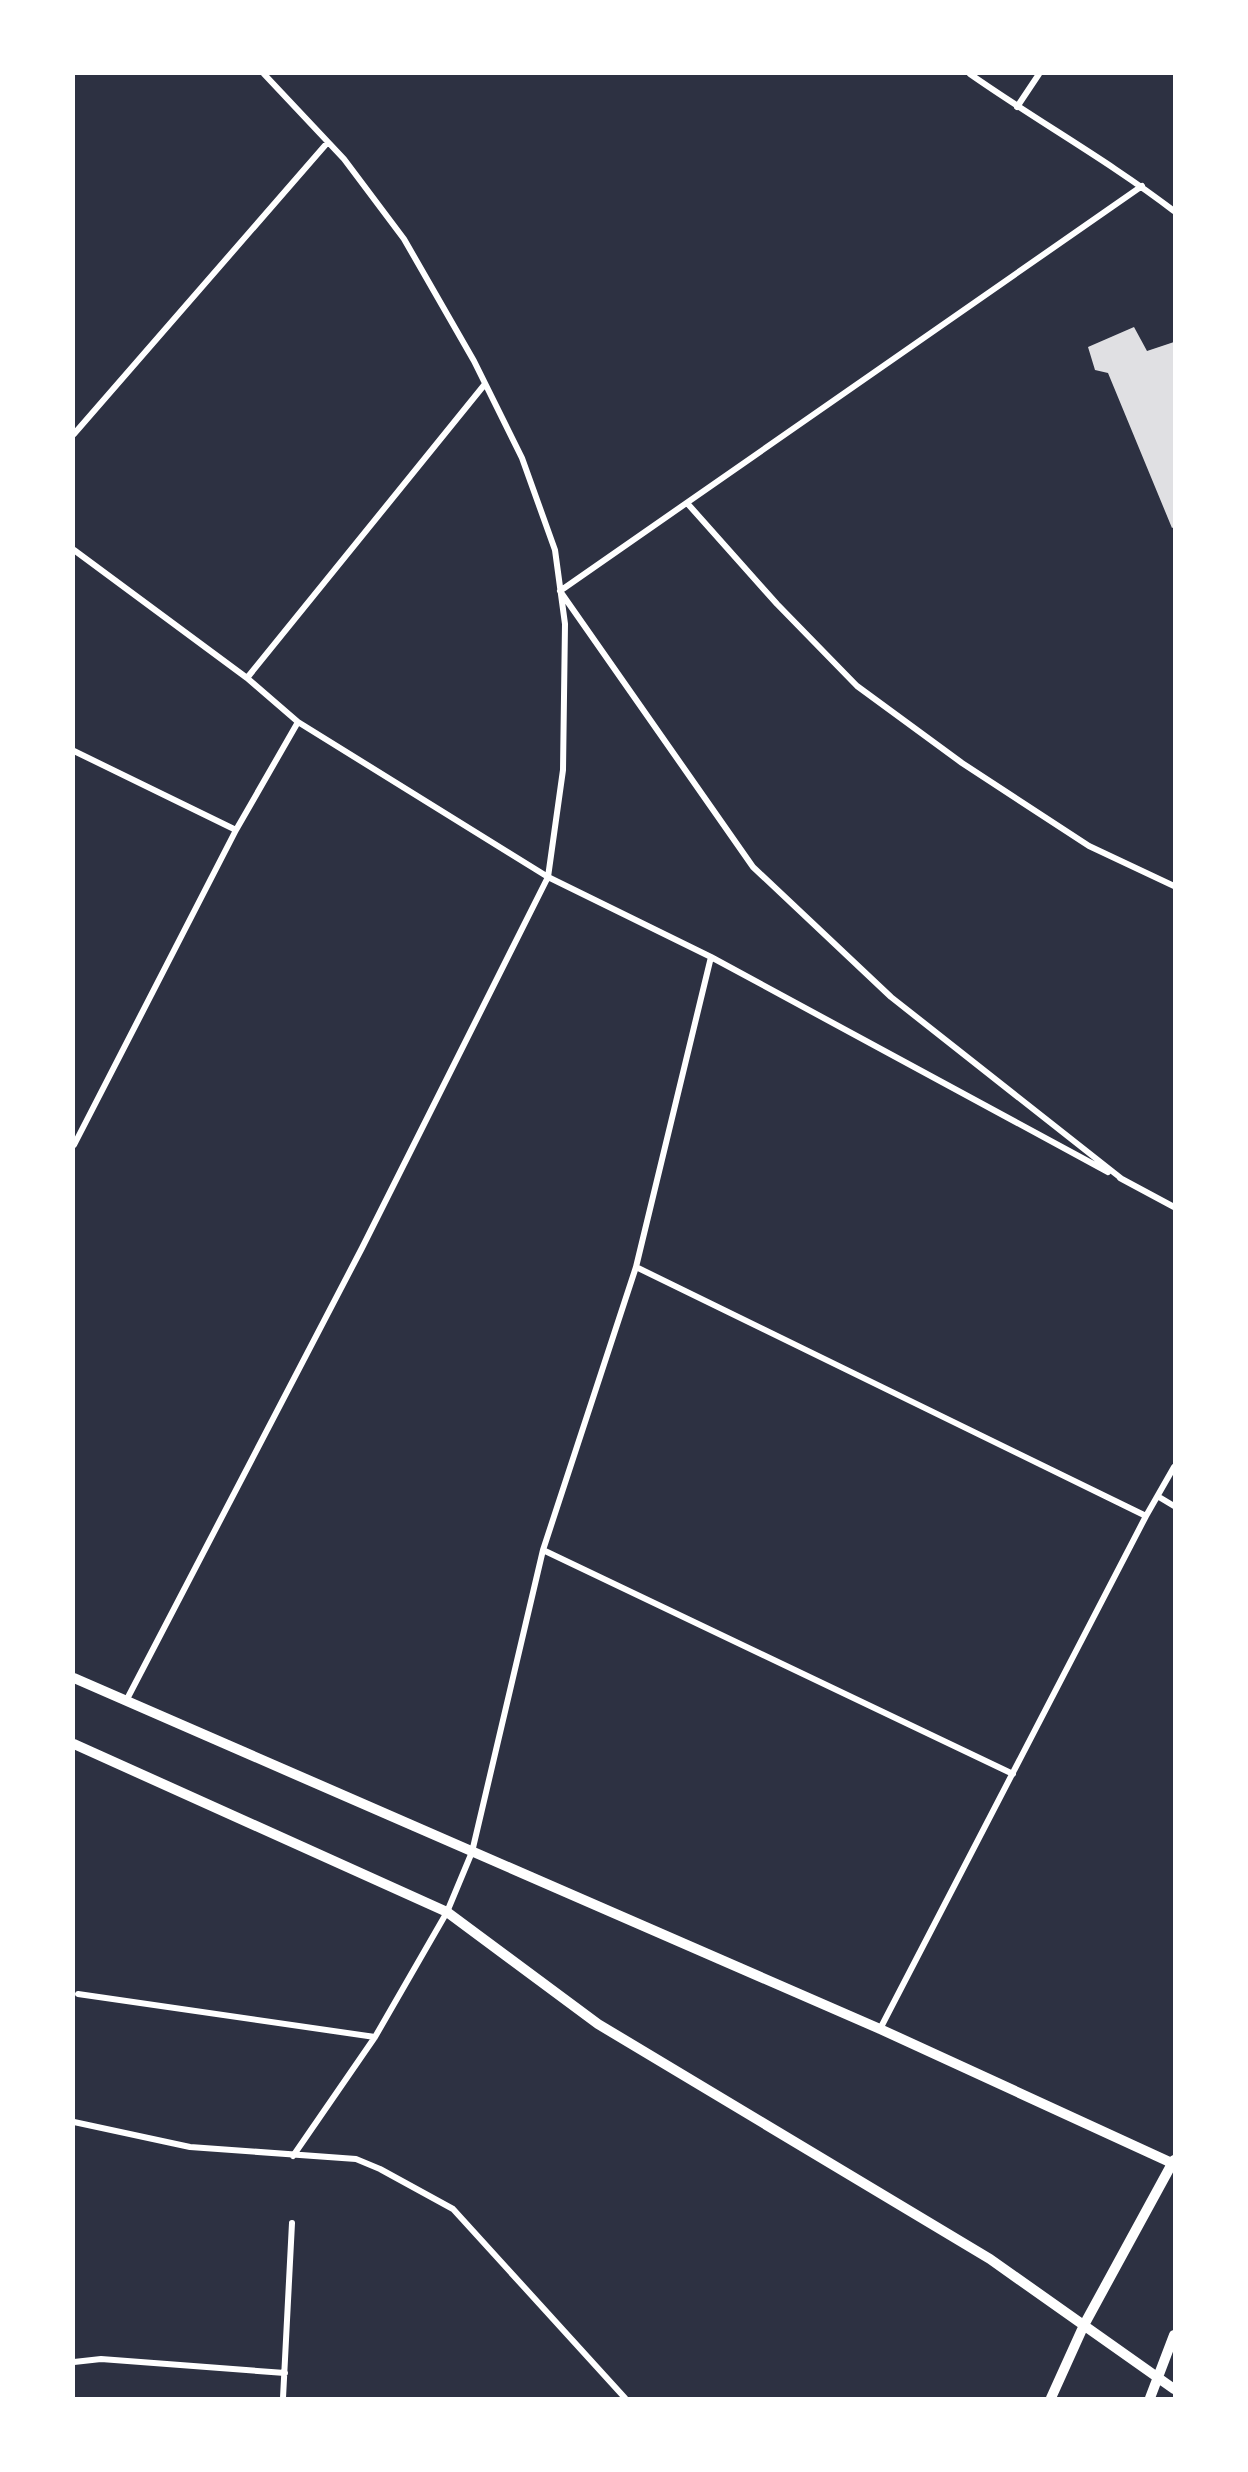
<svg xmlns="http://www.w3.org/2000/svg" width="1248" height="2472" font-family="Lato,sans-serif">
	<style>
		.building { fill: #e0e0e3 }
		.lines { fill: none; stroke-linecap: round; stroke-linejoin: round }
		.minor { stroke: #fff; stroke-width: 6 }
		.tertiary { stroke: #fff; stroke-width: 10 }
	</style>
	<rect width="100%" height="100%" fill="#2d3142"/>
	<path class="building" d="M1134 327 1147 351 1174 342V527L1172 528 1108 373 1095 370 1088 347Z"/>
	<g class="lines">
		<path class="minor" d="M970 74C1037 121 1109 161 1174 211
			M1017 107 1039 74
			M74 434 328 142
			M687 503 777 604 857 686 962 763 1089 846 1174 886
			M74 550 247 678 298 722 548 877 711 957 1108 1172
			M247 678 485 384
			M74 751 236 830
			M74 1145 236 830 298 722
			M1120 1178 1174 1207
			M1122 1179 891 997 753 867 560 591 1142 186
			M636 1267 1146 1516
			M1159 1497 1174 1506
			M543 1550 1013 1774
			M126 1701 362 1248 548 877 563 770 565 624 555 550 522 458 474 361 404 239 344 159 264 74
			M78 1994 375 2037
			M880 2029 1146 1516 1174 1467
			M74 2122 190 2147 356 2159 380 2169 453 2209 625 2398
			M293 2156 375 2037 447 1912 472 1852 543 1550 636 1267 711 957
			M74 2362 101 2359 285 2373
			M283 2398 292 2223"/>
		<path class="tertiary" d="M74 1678 880 2029 1174 2164
			M74 1744 447 1912 598 2024 990 2259 1174 2389
			M1051 2398 1084 2325 1174 2160
			M1150 2398 1174 2335"/>
	</g>
	<rect width="1248" height="2472" fill="none" stroke="#ffffff" stroke-width="150"/>
</svg>
